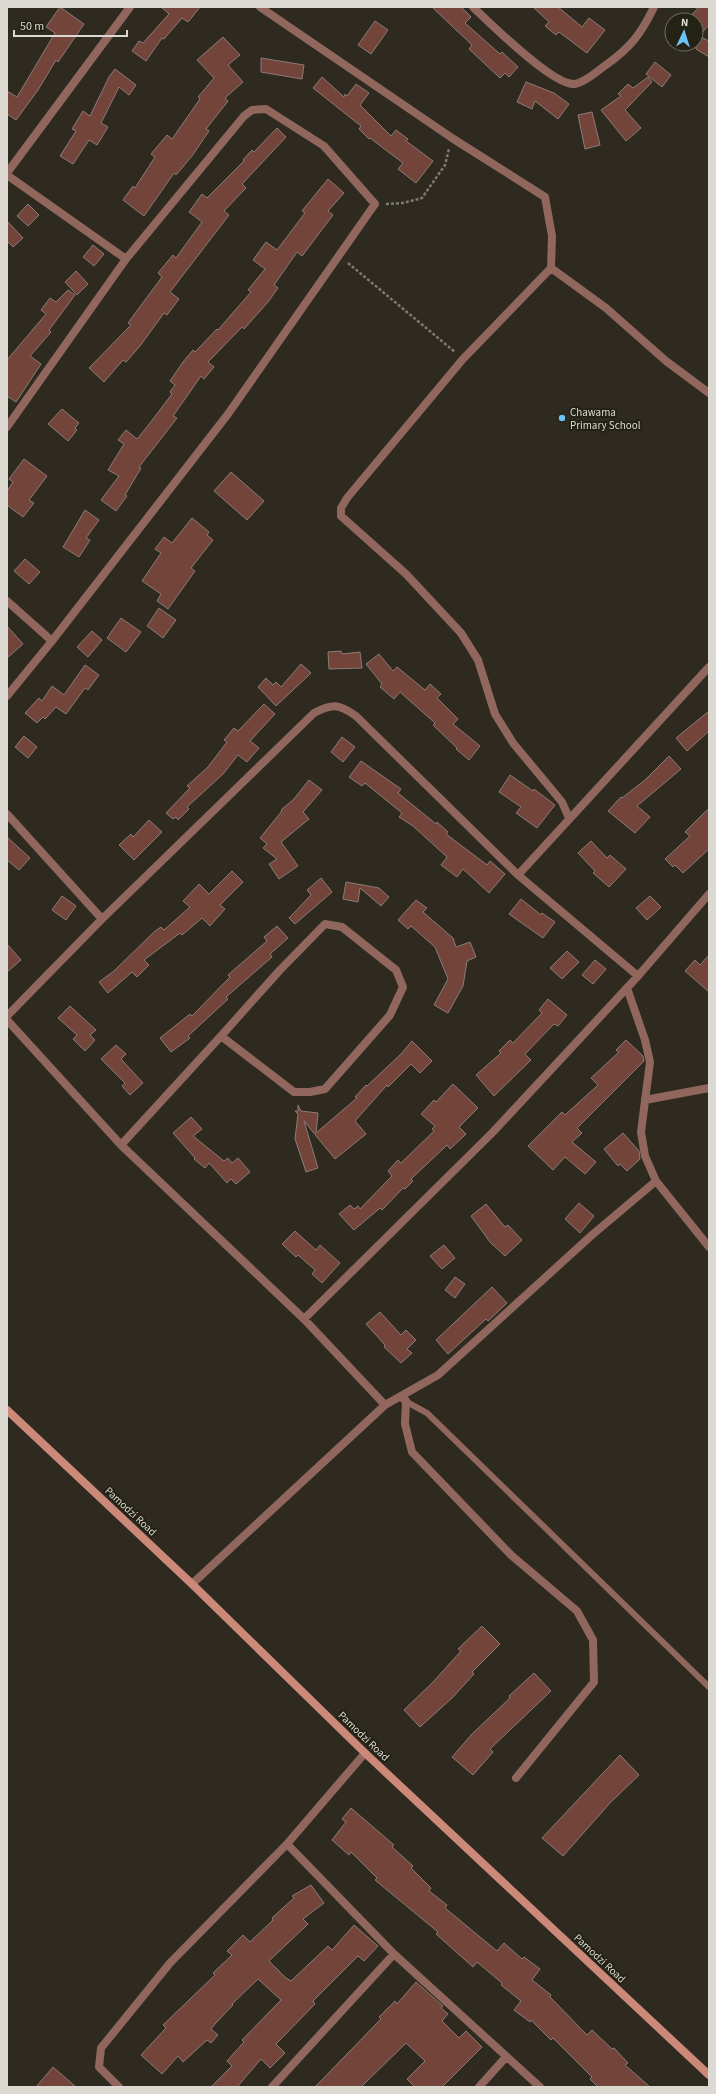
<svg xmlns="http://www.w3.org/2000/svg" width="716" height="2094" font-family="'Source Sans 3',sans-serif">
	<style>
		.building { fill: #73443a; stroke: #8c7b78 }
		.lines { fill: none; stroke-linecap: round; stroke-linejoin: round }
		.path { stroke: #7d7a71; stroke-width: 2.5; stroke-dasharray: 3 2; stroke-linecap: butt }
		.lane { stroke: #91675d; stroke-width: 6 }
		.street { stroke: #91675d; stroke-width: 8 }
		.secondary { stroke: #cc8879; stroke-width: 8 }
		.poi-dot { fill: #6cc2f3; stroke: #242115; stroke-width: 1.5 }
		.labels { text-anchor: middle; stroke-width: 4; stroke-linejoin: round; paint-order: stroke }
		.poi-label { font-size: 11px; fill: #dbd9d1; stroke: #242115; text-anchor: start }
		.street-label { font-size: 11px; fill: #dbd9d1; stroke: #242115 }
	</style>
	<rect width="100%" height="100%" fill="#2e2a1f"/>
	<path class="building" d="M60 7 84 24 58 62 56 60 38 90 16 120 7 114V91L17 97 55 33 46 27Z
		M161 7H200L188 22 182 18 164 39 162 38 146 61 132 51 139 41 143 43 169 14Z
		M432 7H461L471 17 465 23 500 54 502 52 518 67 509 77 505 73 500 78 469 49 472 45Z
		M533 7H558L582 27 589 18 605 30 587 53 559 32 556 35 545 26 549 22Z
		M699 7H709V25L699 36 709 41V57L696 49V20H687Z
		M375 21 388 30 371 54 358 45Z
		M223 37 240 55 228 65 243 82 225 98 228 101 206 129 209 131 192 156 176 175 174 173 144 216 123 200 133 186 135 188 155 157 151 154 167 135 172 139 200 99 198 97 214 78 197 60Z
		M261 58 304 65 302 79 261 72Z
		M655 62 671 75 662 87 646 74Z
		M115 69 136 85 129 95 119 87 101 123 108 127 97 145 89 140 73 164 60 156 76 131 72 129 83 111 90 116 109 77Z
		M322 77 344 97 345 94 347 96 356 84 369 93 360 105 391 136 396 130 408 139 406 141 433 161 416 183 398 169 403 163 370 138 369 139 359 129 361 126 313 88Z
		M648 77 652 82 625 110 641 128 626 141 601 110 621 96 618 94 628 84 633 88Z
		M526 82 554 93 569 104 558 119 535 101 532 109 517 102Z
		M592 112 600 145 585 149 578 115Z
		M277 128 286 137 242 184 246 188 224 211 229 215 170 292 179 299 167 315 164 313 140 346 126 362 123 360 104 382 89 368 131 325 128 323 162 277 158 273 173 255 176 258 202 222 189 212 202 194 207 198 244 161 243 160 252 150 254 152Z
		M328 179 344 193 328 211 333 215 302 256 297 252 274 285 278 288 268 302 244 329 242 327 208 362 214 367 204 379 201 376 173 416 177 418 139 467 141 468 125 495 127 496 116 511 101 500 119 476 108 470 124 444 118 440 126 430 137 439 147 427 172 394 170 392 175 385 170 381 183 362 193 350 195 352 217 329 218 330 251 292 248 290 265 269 253 260 266 242 277 250 305 213 302 211Z
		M28 204 39 215 28 226 17 216Z
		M7 221 23 238 13 247 7 241Z
		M93 245 104 254 94 266 83 257Z
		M76 271 88 284 77 295 65 282Z
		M68 290 75 295 49 330 51 332 30 356 41 364 16 402 7 396V360L46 314 41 310 50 298 56 302Z
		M62 409 79 423 75 428 77 430 68 441 48 424Z
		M24 459 47 476 29 500 34 503 23 517 7 505V491L13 482 9 479Z
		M231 472 264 501 247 520 214 491Z
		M85 510 99 520 86 538 90 540 79 557 63 547Z
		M192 518 209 532 207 535 213 540 191 568 195 571 168 609 157 601 161 594 142 581 161 553 155 549 164 537 172 543Z
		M25 559 40 572 29 584 14 571Z
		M159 608 176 620 163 638 147 626Z
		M121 618 141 632 126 652 107 638Z
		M7 626 23 644 7 658Z
		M92 631 102 640 88 657 77 647Z
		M341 651 342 654 360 652 362 668 329 669 328 652Z
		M379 654 393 671 397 667 425 690 430 684 441 694 437 698 458 719 453 724 480 746 469 760 456 749 457 748 433 725 435 723 400 692 394 699 380 687 382 684 366 664Z
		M301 664 311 673 276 706 258 687 266 678 273 685 276 682 281 687Z
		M85 665 99 675 88 690 85 688 66 714 56 707 45 719 43 717 37 723 25 713 39 698 42 701 52 686 64 695Z
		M264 704 275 714 250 741 259 748 247 762 238 755 223 774 187 807 189 809 178 820 176 817 173 819 166 813 190 788 187 786 208 767 227 742 224 740 234 728 238 731Z
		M709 711V731L687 751 676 738Z
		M24 736 37 747 28 758 15 747Z
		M342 737 355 747 343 762 331 752Z
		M669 756 681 769 637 806 650 817 635 833 608 811 621 797 622 798 645 780Z
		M361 761 401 789 398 793 436 824 437 822 448 832 446 834 487 865 490 861 505 874 489 893 463 869 457 877 441 865 447 857 413 826 399 817 402 813 365 783 362 786 349 777Z
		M510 775 533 791 534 789 555 805 537 828 516 813 521 807 499 792Z
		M309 780 322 790 303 812 309 819 281 842 298 866 279 879 269 864 277 859 263 848 267 844 260 838 282 811 281 810 294 799Z
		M709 808V849L683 873 675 865 673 867 665 859 690 836 685 832Z
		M149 820 162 832 134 860 119 845 131 834 133 837Z
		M7 837 30 858 19 870 7 860Z
		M591 841 607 858 610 855 626 869 609 887 593 873 595 871 578 853Z
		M232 871 243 882 220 905 225 909 210 926 202 918 182 935 180 933 144 960 149 965 137 977 132 972 108 993 99 982 114 971 155 931 161 927 164 930 190 907 183 901 199 884 209 894Z
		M321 878 332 892 295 924 289 918 311 895 307 890Z
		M346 882 379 888 389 897 381 906 360 888 358 902 343 899Z
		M62 896 76 906 66 920 52 910Z
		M650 896 661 907 647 920 636 908Z
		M521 899 541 915 542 913 555 922 543 938 509 914Z
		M416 900 427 908 423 912 453 938 456 947 470 942 476 957 467 961 463 986 448 1013 434 1005 448 979 435 947 411 926 408 929 398 920Z
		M277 926 288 938 270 954 272 957 226 997 228 999 188 1036 190 1038 171 1052 160 1038 190 1014 192 1016 230 977 228 975 267 941 264 937Z
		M7 944 21 960 7 972Z
		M567 951 579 962 562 979 550 968Z
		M709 955V992L685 971 695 960 700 965Z
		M595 960 606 969 593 984 582 975Z
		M548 999 567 1015 558 1026 554 1024 525 1054 531 1060 494 1096 476 1075 501 1053 499 1051 510 1040 513 1043 542 1013 539 1010Z
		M70 1006 96 1030 90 1035 95 1040 85 1051 73 1039 77 1035 58 1018Z
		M626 1040 643 1056 644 1061 577 1128 582 1133 572 1142 596 1162 585 1174 565 1157 553 1170 528 1146 562 1112 565 1115 598 1085 591 1078 619 1052 616 1050Z
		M412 1041 432 1061 420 1073 411 1064 388 1087 387 1085 355 1121 366 1134 335 1159 304 1121 318 1168 306 1172 295 1139 298 1114 295 1111H298V1105L301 1111 318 1113 316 1133 357 1098 355 1097 366 1085 367 1086 401 1054Z
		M116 1045 126 1054 121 1059 143 1083 130 1095 122 1086 125 1083 101 1059Z
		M453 1084 478 1108 459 1127 466 1134 450 1149 447 1145 411 1179 413 1181 405 1189 403 1188 382 1210 380 1208 354 1230 339 1214 350 1205 354 1209 358 1206 360 1209 392 1176 388 1171 398 1160 401 1163 434 1131 432 1129 435 1126 421 1114 434 1100 436 1102Z
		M191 1117 202 1129 193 1136 224 1161 228 1158 232 1163 238 1158 250 1172 236 1184 231 1179 227 1183 209 1163 205 1168 194 1159 195 1158 173 1133Z
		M623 1133 639 1151 640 1159 627 1171 620 1164 618 1166 604 1149Z
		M579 1203 594 1216 580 1233 565 1219Z
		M486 1204 505 1227 508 1225 522 1240 505 1256 490 1242 471 1216Z
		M295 1231 316 1250 320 1245 340 1263 322 1283 312 1274 315 1270 298 1255 296 1257 282 1244Z
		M444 1245 455 1258 442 1269 430 1256Z
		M455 1277 465 1284 455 1298 445 1290Z
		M492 1287 507 1303 488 1321 486 1319 448 1354 436 1340Z
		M380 1312 401 1335 406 1330 416 1340 407 1349 412 1353 401 1363 384 1347 385 1345 366 1324Z
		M482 1626 500 1644 472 1672 474 1674 452 1698 420 1727 404 1710 434 1681 461 1651 458 1649Z
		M534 1673 551 1691 490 1749 493 1752 473 1775 452 1757 472 1734 510 1698 509 1696Z
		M620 1755 639 1775 610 1803 563 1856 542 1838Z
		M351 1808 394 1845 392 1847 413 1866 411 1868 431 1888 429 1891 447 1905 445 1908 497 1951 504 1943 522 1959 524 1957 540 1969 532 1980 551 1995 550 1997 587 2035 592 2030 612 2049 614 2048 628 2063 625 2065 650 2087H598L590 2079 592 2077 553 2038 551 2040 531 2020 530 2022 514 2010 521 2001 501 1985 502 1983 477 1962 473 1967 436 1934 438 1932 375 1880 377 1878 351 1852 349 1855 332 1840 346 1822 342 1819Z
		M311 1885 324 1903 303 1919 308 1924 269 1961 286 1978 291 1981 328 1946 332 1950 354 1925 378 1946 364 1961 358 1956 313 2001 315 2004 276 2044 285 2053 270 2068 261 2059 237 2087H211L232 2066 227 2061 244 2042 242 2040 281 2000 258 1979 232 2004 233 2005 215 2024 211 2029 218 2035 211 2043 207 2040 183 2062 178 2056 162 2074 141 2055 166 2028 163 2025 215 1975 213 1973 232 1955 227 1951 243 1935 250 1942 273 1920 272 1918 294 1898 292 1896Z
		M416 1982 443 2006 441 2008 448 2014 442 2021 459 2038 466 2031 482 2047 442 2087H415L407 2079 425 2061 406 2043 361 2087H315L381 2019 379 2017 395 2001 397 2004Z
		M53 2067 76 2087H36Z"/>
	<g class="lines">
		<path class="path" d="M386 204 403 203 422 198 445 165 449 149
			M348 263 455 352"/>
		<path class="lane" d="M403 1400 427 1413 709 1687"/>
		<path class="street" d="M260 7 452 138 545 197 552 236 551 268 463 359 347 498 341 508V516L406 574 461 633 478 660 495 714 513 743 562 802 569 818
			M473 7C490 23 554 87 575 84 586 82 597 71 606 65 631 47 641 34 654 7
			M7 173 130 7
			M7 175 126 259
			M551 268 606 308 666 361 709 393
			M7 427 126 259 244 116 252 110 266 109 324 146 375 204 228 414 52 641
			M7 601 52 641 7 696
			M7 814 102 919
			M518 875 709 667
			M325 924 342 927 396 970 403 987 390 1015 325 1089 310 1092H294L221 1036 280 970Z
			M627 988 645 1040 650 1062 641 1132 645 1156 656 1181 709 1247
			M7 1016 102 919 314 713C333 703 339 704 356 716L518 875 638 976
			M7 1020 121 1145 304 1319 493 1132 638 976 709 894
			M645 1100 709 1088
			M121 1145 221 1036
			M406 1401 405 1424 412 1452 511 1555 577 1611 593 1640 594 1682 516 1778
			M385 1405 438 1375 592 1235 656 1181
			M192 1584 385 1405 304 1319
			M287 1844 394 1954 540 2087
			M119 2087 99 2067 101 2048 170 1963 287 1844 365 1753
			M272 2087 394 1954
			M479 2087 506 2057"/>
		<path class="secondary" d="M7 1410 192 1584 365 1753 709 2075"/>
	</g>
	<circle class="poi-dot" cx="562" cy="418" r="4"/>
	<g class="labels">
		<g class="poi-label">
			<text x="570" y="416">Chawama<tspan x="570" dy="13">Primary School</tspan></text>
		</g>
		<g class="street-label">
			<text transform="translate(131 1511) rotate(43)" y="4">Pamodzi Road</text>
			<text transform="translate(364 1736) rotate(44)" y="4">Pamodzi Road</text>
			<text transform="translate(600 1958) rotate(43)" y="4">Pamodzi Road</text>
		</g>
	</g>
	<rect width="716" height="2094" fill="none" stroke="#dbd9d1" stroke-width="16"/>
	<g transform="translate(684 32) rotate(4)"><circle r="19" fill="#242115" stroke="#6d6b60"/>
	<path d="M0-3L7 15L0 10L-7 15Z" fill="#6cc2f3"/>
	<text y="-6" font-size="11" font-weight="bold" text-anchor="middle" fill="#dbd9d1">N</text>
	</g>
	<path d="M14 30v6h113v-6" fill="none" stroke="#dbd9d1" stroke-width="2"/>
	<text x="20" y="30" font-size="12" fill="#dbd9d1" stroke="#242115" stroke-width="3" paint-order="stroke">50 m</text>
</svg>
